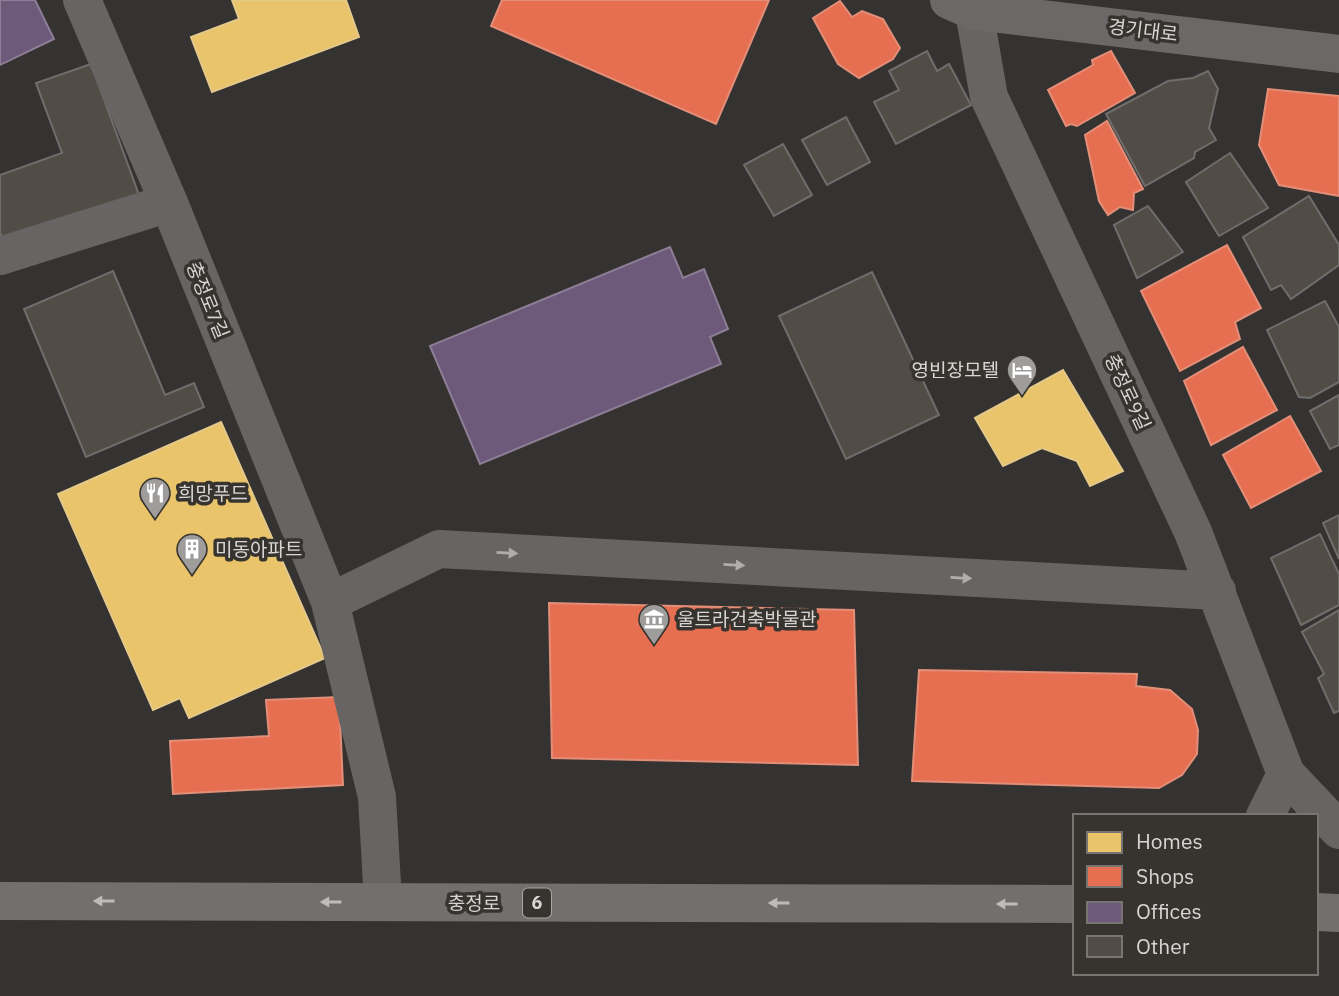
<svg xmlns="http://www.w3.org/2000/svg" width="1339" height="996" font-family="'IBM Plex Sans','Noto Sans KR',sans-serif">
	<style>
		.homes { fill: #e9c46a; stroke: #e4c98a; stroke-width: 2 }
		.shops { fill: #e76f51; stroke: #e28e78; stroke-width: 2 }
		.offices { fill: #6d597a; stroke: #8d7e95; stroke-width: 2 }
		.building { fill: #514c46; stroke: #6f6e6c; stroke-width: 2 }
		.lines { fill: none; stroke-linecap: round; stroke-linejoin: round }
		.minor { stroke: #666564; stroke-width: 38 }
		.secondary { stroke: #6a6968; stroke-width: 38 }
		.primary { stroke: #71706f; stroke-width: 38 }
		.oneway { fill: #b0aead }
		.oneway2 { fill: #bebcbb }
		.labels { text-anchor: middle; stroke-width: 7; stroke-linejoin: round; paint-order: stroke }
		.shield { fill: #37332f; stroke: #a8a5a2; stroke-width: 2 }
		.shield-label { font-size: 18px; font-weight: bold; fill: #d8d6d4 }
		.street-label { font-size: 19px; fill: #d8d6d4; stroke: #37332f }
		.poi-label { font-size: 19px; fill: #d8d6d4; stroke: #37332f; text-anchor: start }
	</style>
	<rect width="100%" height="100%" fill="#353331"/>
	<path class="homes" d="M232 0H346L359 37 212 92 191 37 239 19Z
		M1063 370 1123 471 1090 486 1077 461 1042 448 1003 466 975 418Z
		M221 422 325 658 189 718 180 698 153 710 58 494Z"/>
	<path class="shops" d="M502 0H769L716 124 491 26Z
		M840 1 852 17 862 11 883 19 900 48 893 59 859 78 838 64 813 18Z
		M1111 51 1135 93 1077 126 1071 124 1066 126 1048 90 1093 65 1092 60Z
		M1268 89 1339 96V196L1279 185 1259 145Z
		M1107 121 1143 189 1134 193 1133 210 1120 207 1108 215 1099 201 1085 135Z
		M1227 245 1261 308 1235 322 1240 339 1180 371 1141 291Z
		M1243 347 1277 410 1211 445 1184 381Z
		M1290 416 1321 471 1251 508 1223 455Z
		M549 603 854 610 858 765 552 758Z
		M919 670 1137 674 1136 686 1170 690 1192 709 1198 730 1197 754 1182 775 1159 788 912 781Z
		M339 697 343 785 173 794 170 741 269 736 266 700Z"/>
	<path class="offices" d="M0 0H35L54 39 0 65Z
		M670 247 683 278 704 269 728 329 710 337 721 364 480 464 430 346Z"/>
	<path class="building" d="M927 51 937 71 949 64 971 105 896 144 874 102 899 90 889 71Z
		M91 64 139 195 4 244 0 232V175L62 153 36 83Z
		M1208 71 1218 89 1209 128 1216 140 1195 152 1194 158 1145 186 1106 114 1168 81 1193 78Z
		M846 117 870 162 827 185 802 140Z
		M783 144 812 195 774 216 744 165Z
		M1230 153 1268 208 1219 236 1186 182Z
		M1309 196 1339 245V265L1291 299 1281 285 1271 290 1243 237Z
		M1148 206 1183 252 1137 278 1114 225Z
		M113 271 165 395 194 383 204 407 86 457 24 309Z
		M872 272 939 415 846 459 779 316Z
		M1325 301 1339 327V382L1310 398 1299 397 1267 330Z
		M1339 395V445L1330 449 1310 411Z
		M1339 515V559L1323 523Z
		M1320 534 1339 574V605L1301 625 1271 558Z
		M1339 610V711L1334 713 1318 678 1324 674 1302 632Z"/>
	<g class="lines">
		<path class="minor" d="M82 0 169 203 330 602 377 797 383 902
			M972 0 989 97 1193 532 1286 774 1339 830
			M0 256 169 203
			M330 602 439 549 1217 591
			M1265 816 1286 774"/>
		<path class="secondary" d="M949 0 974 11 1339 54"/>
		<path class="primary" d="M0 901 1075 904
			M1316 912 1339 913"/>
	</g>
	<defs><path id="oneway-solid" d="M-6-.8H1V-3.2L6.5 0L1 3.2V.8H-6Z" transform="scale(1.75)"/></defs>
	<g class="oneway">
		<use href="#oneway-solid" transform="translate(507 553) rotate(3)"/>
		<use href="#oneway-solid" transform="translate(734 565) rotate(3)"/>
		<use href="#oneway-solid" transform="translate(961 578) rotate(3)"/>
	</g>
	<g class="oneway2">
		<use href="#oneway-solid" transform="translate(104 901) rotate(-180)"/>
		<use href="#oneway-solid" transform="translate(331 902) rotate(-180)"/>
		<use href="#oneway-solid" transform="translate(779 903) rotate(-180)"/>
		<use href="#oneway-solid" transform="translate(1007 904) rotate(-180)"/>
	</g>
	<defs>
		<g id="hotel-pin" transform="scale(1.575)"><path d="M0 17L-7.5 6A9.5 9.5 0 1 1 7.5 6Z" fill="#9f9d9b" stroke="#37332f"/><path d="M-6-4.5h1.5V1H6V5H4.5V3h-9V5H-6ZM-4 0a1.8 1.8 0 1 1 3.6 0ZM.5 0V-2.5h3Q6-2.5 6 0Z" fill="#fff"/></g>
		<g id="restaurant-pin" transform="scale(1.575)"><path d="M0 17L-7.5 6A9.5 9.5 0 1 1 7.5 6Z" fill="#9f9d9b" stroke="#37332f"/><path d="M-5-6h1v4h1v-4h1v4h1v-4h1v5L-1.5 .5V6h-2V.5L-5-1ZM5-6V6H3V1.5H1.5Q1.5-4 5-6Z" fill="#fff"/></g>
		<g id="building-pin" transform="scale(1.575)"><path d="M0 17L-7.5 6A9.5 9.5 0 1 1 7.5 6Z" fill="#9f9d9b" stroke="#37332f"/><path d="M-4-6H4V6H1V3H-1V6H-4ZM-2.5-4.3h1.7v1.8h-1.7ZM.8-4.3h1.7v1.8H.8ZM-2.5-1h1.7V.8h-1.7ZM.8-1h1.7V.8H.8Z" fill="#fff"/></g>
		<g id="museum-pin" transform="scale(1.575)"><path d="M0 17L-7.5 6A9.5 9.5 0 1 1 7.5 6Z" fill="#9f9d9b" stroke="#37332f"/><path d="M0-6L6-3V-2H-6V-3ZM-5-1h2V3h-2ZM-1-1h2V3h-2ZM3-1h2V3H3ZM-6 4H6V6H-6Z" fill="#fff"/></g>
	</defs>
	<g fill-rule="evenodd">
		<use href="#hotel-pin" x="1022" y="370"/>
		<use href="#restaurant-pin" x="155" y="493"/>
		<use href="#building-pin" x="192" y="549"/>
		<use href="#museum-pin" x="654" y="619"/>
	</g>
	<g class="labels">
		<rect class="shield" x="523" y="888.5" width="28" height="29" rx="5"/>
		<g class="shield-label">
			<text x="537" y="909">6</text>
		</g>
		<g class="street-label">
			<text transform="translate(1143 30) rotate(7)" y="7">경기대로</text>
			<text transform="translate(208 300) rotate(68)" y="7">충정로7길</text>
			<text transform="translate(1128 392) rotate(65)" y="7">충정로9길</text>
			<text x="474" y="910">충정로</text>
		</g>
		<g class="poi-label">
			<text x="999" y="377" text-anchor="end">영빈장모텔</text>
			<text x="178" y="500">희망푸드</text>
			<text x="215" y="556">미동아파트</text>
			<text x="677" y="626">울트라건축박물관</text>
		</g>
	</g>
	<rect x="1073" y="814" width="245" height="161" fill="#37332f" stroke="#777471" stroke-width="2"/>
	<rect x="1087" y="832" width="35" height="21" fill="#e9c46a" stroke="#777471" stroke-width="2"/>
	<text x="1136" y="849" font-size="21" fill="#d8d6d4">Homes</text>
	<rect x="1087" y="866" width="35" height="21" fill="#e76f51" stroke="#777471" stroke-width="2"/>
	<text x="1136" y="884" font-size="21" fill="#d8d6d4">Shops</text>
	<rect x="1087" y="902" width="35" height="21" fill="#6d597a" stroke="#777471" stroke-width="2"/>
	<text x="1136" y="919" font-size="21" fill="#d8d6d4">Offices</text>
	<rect x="1087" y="936" width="35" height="21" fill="#514c46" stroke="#777471" stroke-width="2"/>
	<text x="1136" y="954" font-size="21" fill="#d8d6d4">Other</text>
</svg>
